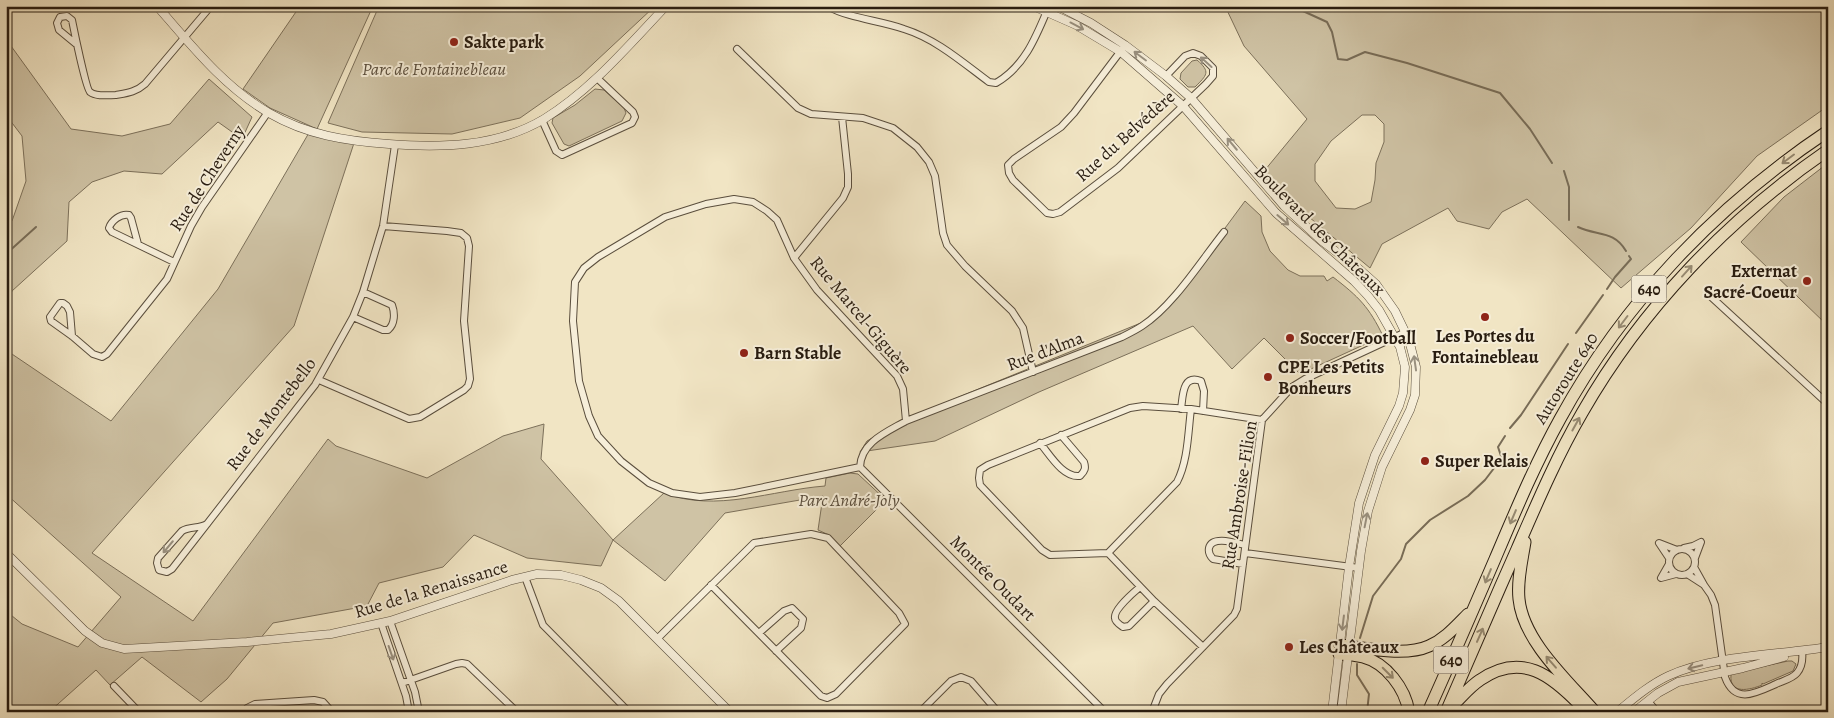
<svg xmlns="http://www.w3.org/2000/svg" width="1834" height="718" font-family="Alegreya,serif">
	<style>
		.green { fill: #cfc3a5; stroke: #7c705a; fill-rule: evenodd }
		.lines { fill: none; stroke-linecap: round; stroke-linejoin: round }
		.stream { stroke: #786c57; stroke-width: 2 }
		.minor-casing { stroke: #5a4e3d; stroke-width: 8 }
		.tertiary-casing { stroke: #5a4e3d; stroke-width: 9 }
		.motorway-casing { stroke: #281c10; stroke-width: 13 }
		.minor { stroke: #f6eed9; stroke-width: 6 }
		.tertiary { stroke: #f6eed9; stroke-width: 8 }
		.motorway { stroke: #f1e5c4; stroke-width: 11 }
		.oneway { stroke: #99907f }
		.oneway2 { stroke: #978b73 }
		.poi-dot { fill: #8f2418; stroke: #f6eed9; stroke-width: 2 }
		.labels { text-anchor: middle; stroke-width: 4; stroke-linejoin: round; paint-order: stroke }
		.shield { fill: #f6eed9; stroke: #665b4c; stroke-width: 1 }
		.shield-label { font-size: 16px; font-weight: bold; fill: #281c10 }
		.poi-label { font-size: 18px; font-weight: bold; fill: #281c10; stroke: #f6eed9; text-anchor: start }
		.park-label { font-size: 18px; font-style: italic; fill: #5a4e3d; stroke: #f6eed9 }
		.street-label { font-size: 18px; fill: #281c10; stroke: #f6eed9 }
	</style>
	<rect width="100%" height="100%" fill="#f1e5c4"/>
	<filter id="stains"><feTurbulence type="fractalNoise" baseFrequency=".004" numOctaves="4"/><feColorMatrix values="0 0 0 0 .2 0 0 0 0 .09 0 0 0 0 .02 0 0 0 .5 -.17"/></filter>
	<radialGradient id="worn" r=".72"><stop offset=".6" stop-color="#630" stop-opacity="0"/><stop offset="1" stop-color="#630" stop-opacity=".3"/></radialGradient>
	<path class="green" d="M300 6H373L317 129 270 108 243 89Z
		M379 6H655L580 76 520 118 452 134 362 132 328 123Z
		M1225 6H1828V106L1757 156 1691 228 1621 288 1527 199 1502 212 1489 229 1457 221 1448 208 1382 244 1370 268 1260 176 1307 119 1244 46ZM1362 115H1375L1384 124V142L1376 163 1375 180 1371 202 1355 209 1336 208 1315 181V164L1331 141Z
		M6 39 71 129 122 136 170 124 209 79 252 117 242 139 218 122 162 174 124 171 92 182 69 202 67 241 12 291 6 308V225L12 221 26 181 22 136 6 115Z
		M1197 60C1211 72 1207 75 1195 87H1188L1180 79 1181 73 1192 61Z
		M595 89 604 90 624 108 626 113 622 121 569 146 564 144 552 123 553 118 575 105Z
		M310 131 355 140 294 326 92 553 193 621 328 439 336 446 427 478 503 436 544 424 541 459 613 540 664 493C716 513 772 490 825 486L826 478 850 473 858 474 886 500 840 546 829 535 818 530 823 496 725 513 665 581 613 540 601 566 527 558 474 535 443 567 379 583 367 606 273 623 227 679 201 702 142 657 110 685 96 670 49 712H6V611L22 624 78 647 121 597 6 494V350L111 421 218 289Z
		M1828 163V326L1741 242 1784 197Z
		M1245 201 1261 216 1262 232 1270 251 1288 270 1300 276H1324L1327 281 1333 277C1359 297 1369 307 1383 336L1300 374 1264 338 1232 369 1193 326 1039 392 935 441 860 452 867 441 905 419 1153 318 1172 300Z
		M1788 661H1792L1796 664 1793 671 1763 684 1762 683V685C1750 690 1729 695 1731 675L1733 673Z"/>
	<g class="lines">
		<path class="stream" d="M1292 6 1327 22 1332 32 1338 59 1347 60 1365 52 1407 63 1500 93 1530 129 1552 163
			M1564 171 1569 187V220
			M1578 227C1597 236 1614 230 1626 251
			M6 254 36 227
			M1607 289 1615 277 1631 259 1629 256
			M1576 333 1603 295
			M1510 428 1521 415 1568 344
			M1360 638 1373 596 1401 559 1406 544 1430 520 1468 496 1485 480 1501 459V456L1498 447 1505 436
			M1357 664V675L1369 694 1367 712"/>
		<g class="minor-casing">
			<path id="minor" d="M827 6C851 19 879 20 904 29 936 39 962 62 989 82L996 83C1025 66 1036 37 1049 6
				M76 44 59 30 57 23 60 17 67 16 72 20C74 30 86 89 90 92 96 97 109 95 116 95 127 93 136 92 145 84L211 6
				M1123 48 1074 113 1061 127 1014 159 1008 165 1009 173 1013 180 1047 213 1053 214 1060 212 1118 168 1206 84 1213 76V68L1201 56 1193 53 1185 56 1166 76
				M737 49 798 108 811 114 863 118 893 128 917 147 929 162 935 176 943 233 947 245 965 266 1012 311 1023 328 1033 372
				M542 120 556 151 562 155 632 123 635 117 633 112 597 78
				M138 244 131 218 129 215C121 213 111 221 109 228L112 232 174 262
				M794 258 843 198 848 187V174L842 117
				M1708 294 1828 404
				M353 317 383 330H388C395 324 395 313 392 305L363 292
				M72 336 70 312 67 306 63 303H60L50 317 51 321 72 336 93 354 102 357 107 354 167 279 191 226 202 207 268 112
				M319 380 409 419 420 417 464 390 468 386 470 379 464 321 469 246 467 238 461 233 447 231 383 226
				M1181 409C1183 396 1182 374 1201 381L1204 391 1203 411
				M1191 409C1188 433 1188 461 1177 482L1108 553 1050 555 1042 550 980 485 979 478 980 470 988 465 1130 408 1143 406 1191 409 1262 420
				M1040 443C1050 455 1063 478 1080 476 1085 471 1086 468 1084 462L1061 435
				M860 467 735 493 700 497 672 493 649 483 621 461 598 436 589 416 579 381 573 321 575 282 584 268 598 257 665 217 706 204 734 199 753 202 767 211 777 220 794 258 817 290 897 376 903 389 906 421
				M860 467C861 442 887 432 906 421L1122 337C1128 334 1136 330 1142 326 1173 306 1201 261 1224 232
				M860 467 1105 712
				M207 524C199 529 190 526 182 531L158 558 157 563 159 570 167 572 172 569 315 385 353 317 363 292 383 226 395 145
				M1684 548 1693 546 1701 542 1695 558
				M1669 562a13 13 0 1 1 26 0a13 13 0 1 1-26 0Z
				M1108 553 1154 601 1203 647
				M1245 553 1359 568
				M1669 558 1659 543 1677 550
				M1243 564 1213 559C1210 556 1208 553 1209 548 1212 535 1236 543 1245 545
				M1669 564 1661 578 1676 574
				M1687 574 1704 585 1694 567
				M525 577 543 625 629 712
				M1704 585 1711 595 1715 605 1725 677C1735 705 1756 693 1776 684 1782 681 1792 679 1797 673 1802 667 1803 659 1802 651
				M1140 587C1134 592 1113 610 1115 618 1115 622 1120 625 1123 627L1129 626 1154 601
				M390 621 415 692 419 712
				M381 623 406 696 409 712
				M759 633 784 611 792 608 803 619 801 628 776 651
				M658 638 754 543 811 534 828 538 899 613 905 624 836 694 827 698 821 696 711 585
				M402 683 456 664 462 663 467 664 517 712
				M114 686 139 712
				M1648 701 1657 712
				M245 712 247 708 255 704 314 700 323 702 332 712
				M920 712 951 681 961 677 971 681 998 712
				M1152 712 1159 694 1167 684 1234 615 1237 609 1262 420 1292 387 1305 379 1406 332"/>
		</g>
		<g class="tertiary-casing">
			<path id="tertiary" d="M157 6C191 45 224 87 269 113 307 135 346 141 389 144 441 148 497 147 544 119 591 90 628 46 666 6
				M1033 6 1076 25 1121 52 1183 106 1276 213 1354 281 1368 296 1379 310 1400 347 1405 367 1403 393 1399 406 1375 455 1359 503 1349 567 1332 712
				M1058 6 1091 23 1125 45 1166 76 1191 98 1284 206 1322 241 1358 268 1376 284 1395 311 1409 340 1416 367 1415 395 1410 410 1382 467 1368 511 1361 551 1341 712
				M6 553 85 631 102 643 124 649 247 642 331 634 390 621 512 580 537 574 561 575 581 580 601 588 619 601 730 712
				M1617 712C1633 699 1649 685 1668 676 1713 655 1779 655 1828 647
				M1634 712 1658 693 1678 682 1743 668 1784 657"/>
		</g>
		<g class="motorway-casing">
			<path id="motorway" d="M1525 542C1522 561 1517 580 1519 599 1523 641 1568 681 1595 712
				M1340 645C1366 648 1405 657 1429 646 1445 639 1456 626 1468 614
				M1339 654C1347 654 1355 655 1363 657 1386 663 1405 688 1409 712
				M1451 707C1461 698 1469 687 1480 680 1522 651 1552 676 1581 706
				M1428 712C1451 661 1473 610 1495 559 1515 512 1535 464 1560 419 1624 302 1717 205 1828 131
				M1446 712C1470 657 1493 603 1517 549 1537 503 1557 456 1582 413 1642 308 1728 219 1828 150"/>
		</g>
		<use href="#minor" class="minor"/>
		<use href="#tertiary" class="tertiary"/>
		<use href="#motorway" class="motorway"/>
	</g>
	<defs><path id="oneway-shaft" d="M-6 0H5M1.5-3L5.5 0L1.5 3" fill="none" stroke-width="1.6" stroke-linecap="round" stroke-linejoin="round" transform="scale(1.25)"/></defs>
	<g class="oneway">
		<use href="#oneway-shaft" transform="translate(1077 26) rotate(28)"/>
		<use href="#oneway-shaft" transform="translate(1140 56) rotate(-143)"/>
		<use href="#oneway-shaft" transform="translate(1206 62) rotate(-138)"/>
		<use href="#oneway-shaft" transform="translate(1232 144) rotate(-130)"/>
		<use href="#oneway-shaft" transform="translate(1283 220) rotate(41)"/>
		<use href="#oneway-shaft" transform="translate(1415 363) rotate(-98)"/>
		<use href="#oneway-shaft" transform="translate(1366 520) rotate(-79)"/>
		<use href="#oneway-shaft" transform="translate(168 547) rotate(130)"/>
		<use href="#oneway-shaft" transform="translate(1343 623) rotate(97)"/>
		<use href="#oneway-shaft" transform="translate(391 653) rotate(71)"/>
		<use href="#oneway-shaft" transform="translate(1695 667) rotate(166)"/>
	</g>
	<g class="oneway2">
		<use href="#oneway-shaft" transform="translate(1788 159) rotate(143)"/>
		<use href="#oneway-shaft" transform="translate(1687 271) rotate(-48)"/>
		<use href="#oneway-shaft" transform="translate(1623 322) rotate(127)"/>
		<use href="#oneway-shaft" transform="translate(1576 424) rotate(-61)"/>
		<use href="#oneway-shaft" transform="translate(1513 517) rotate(113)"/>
		<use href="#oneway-shaft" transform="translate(1488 576) rotate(113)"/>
		<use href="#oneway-shaft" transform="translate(1480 635) rotate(-66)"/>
		<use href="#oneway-shaft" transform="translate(1551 662) rotate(-131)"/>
		<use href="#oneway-shaft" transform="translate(1388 673) rotate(45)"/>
	</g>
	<g class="poi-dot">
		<circle cx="454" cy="42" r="5"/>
		<circle cx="1807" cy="281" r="5"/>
		<circle cx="1485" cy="317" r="5"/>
		<circle cx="1290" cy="338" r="5"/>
		<circle cx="744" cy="353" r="5"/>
		<circle cx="1268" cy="377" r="5"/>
		<circle cx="1425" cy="461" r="5"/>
		<circle cx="1289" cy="647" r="5"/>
	</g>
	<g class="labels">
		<g class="shield">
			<rect x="1631.5" y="275.5" width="35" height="27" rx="4"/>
			<rect x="1433.5" y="646.5" width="35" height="27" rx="4"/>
		</g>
		<g class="shield-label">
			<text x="1649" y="295">640</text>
			<text x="1451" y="666">640</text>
		</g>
		<g class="poi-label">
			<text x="464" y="48">Sakte park</text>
			<text x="1797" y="277" text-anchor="end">Externat<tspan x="1797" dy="21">Sacré-Coeur</tspan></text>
			<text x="1485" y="342" text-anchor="middle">Les Portes du<tspan x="1485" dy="21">Fontainebleau</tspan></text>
			<text x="1300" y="344">Soccer/Football</text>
			<text x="754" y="359">Barn Stable</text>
			<text x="1278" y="373">CPE Les Petits<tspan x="1278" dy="21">Bonheurs</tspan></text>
			<text x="1435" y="467">Super Relais</text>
			<text x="1299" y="653">Les Châteaux</text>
		</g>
		<g class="park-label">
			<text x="434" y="75">Parc de Fontainebleau</text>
			<text x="849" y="506">Parc André-Joly</text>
		</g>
		<g class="street-label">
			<text transform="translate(1125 136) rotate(-42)" y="6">Rue du Belvédère</text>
			<text transform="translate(207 178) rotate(-57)" y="6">Rue de Cheverny</text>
			<text transform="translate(1320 230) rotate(45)" y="6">Boulevard des Châteaux</text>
			<text transform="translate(861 315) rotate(50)" y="6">Rue Marcel-Giguère</text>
			<text transform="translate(1045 351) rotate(-21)" y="6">Rue d'Alma</text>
			<text transform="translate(1566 378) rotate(-58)" y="6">Autoroute 640</text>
			<text transform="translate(271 414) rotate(-53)" y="6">Rue de Montebello</text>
			<text transform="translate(1239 495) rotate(-81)" y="6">Rue Ambroise-Filion</text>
			<text transform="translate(993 578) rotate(45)" y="6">Montée Oudart</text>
			<text transform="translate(431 589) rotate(-17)" y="6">Rue de la Renaissance</text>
		</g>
	</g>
	<rect width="1834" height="718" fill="none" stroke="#f1e5c4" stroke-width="25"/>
	<rect x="8" y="8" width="1819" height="703" fill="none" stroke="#281c10" stroke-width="2.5"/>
	<rect x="12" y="12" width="1809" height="693" fill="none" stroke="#281c10"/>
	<rect width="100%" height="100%" filter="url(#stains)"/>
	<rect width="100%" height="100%" fill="url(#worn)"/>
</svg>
